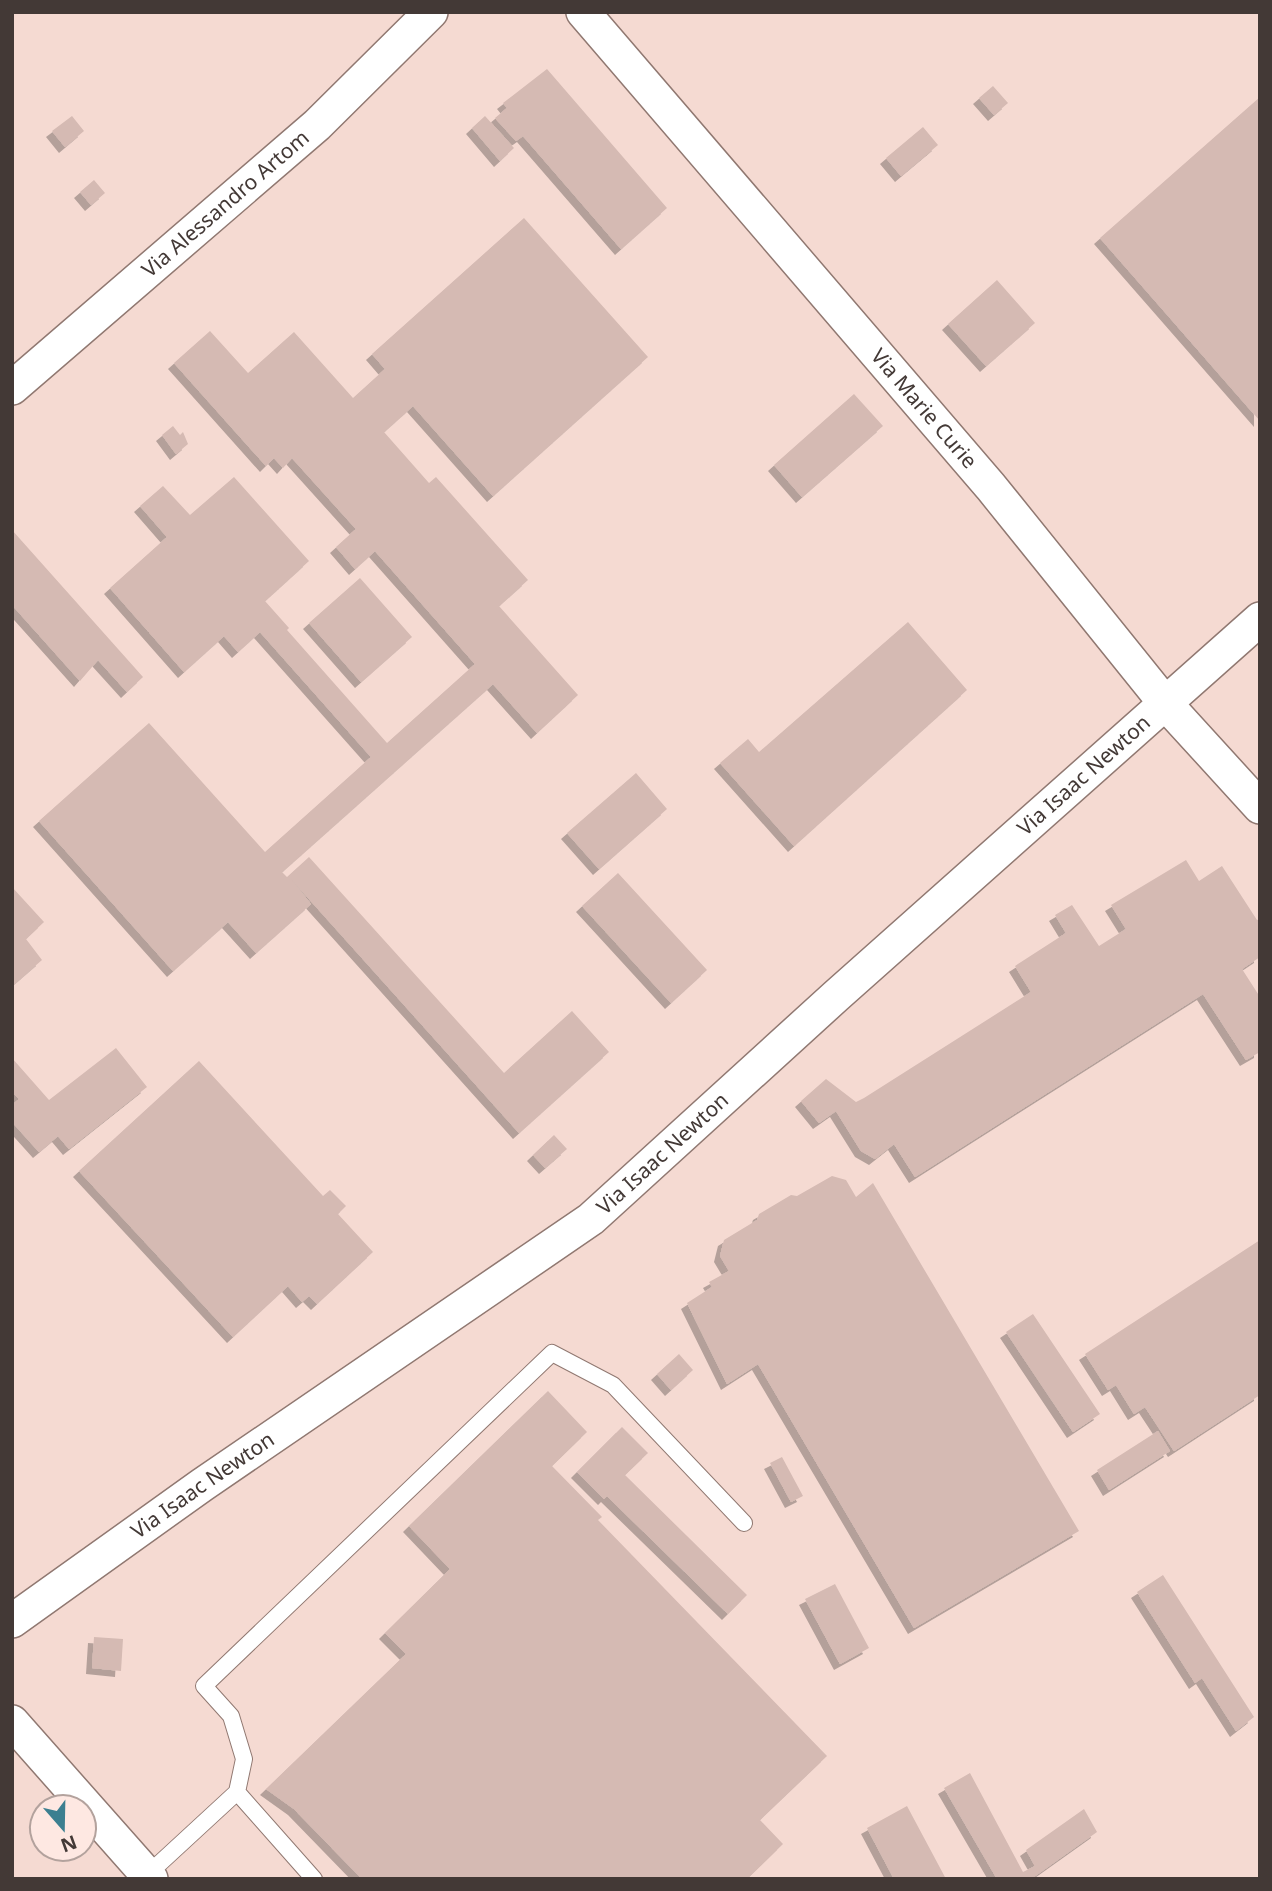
<svg xmlns="http://www.w3.org/2000/svg" width="1272" height="1891" font-family="'Noto Sans',sans-serif">
	<style>
		.building { fill: #d5bab3; filter: url(#shadow) }
		.lines { fill: none; stroke-linecap: round; stroke-linejoin: round }
		.service-casing { stroke: #907871; stroke-width: 18 }
		.minor-casing { stroke: #907871; stroke-width: 36 }
		.service { stroke: #fff; stroke-width: 16 }
		.minor { stroke: #fff; stroke-width: 33 }
		.labels { text-anchor: middle; stroke-width: 7; stroke-linejoin: round; paint-order: stroke }
		.street-label { font-size: 21px; fill: #433936; stroke: #fee8e2 }
	</style>
	<defs>
		<filter id="shadow"><feDropShadow dx="-6" dy="6" stdDeviation="0" flood-color="#0004"/></filter>
	</defs>
	<rect width="100%" height="100%" fill="#f5dad2"/>
	<path class="building" d="M547 69 667 208 621 249 523 136 516 141 495 118 507 108 503 103Z
		M993 86 1008 103 994 115 979 98Z
		M1260 97V421L1100 238Z
		M72 116 84 131 65 147 52 131Z
		M485 116 514 148 500 161 472 128Z
		M923 127 938 145 901 176 886 158Z
		M94 180 105 193 91 205 80 192Z
		M524 218 648 357 493 496 413 406 384 432 429 483 436 477 528 580 499 606 578 695 537 733 493 684 282 872 287 877 309 857 504 1073 572 1011 609 1052 519 1133 291 879 311 904 256 953 228 922 173 971 39 821 149 723 265 852 371 757 260 632 238 652 224 636 184 672 110 588 167 537 140 506 163 486 190 515 234 477 309 561 265 601 289 628 287 630 387 743 475 664 375 551 355 569 336 547 356 529 292 458 283 468 274 458 266 466 174 363 210 331 248 373 294 332 353 398 385 369 372 354Z
		M997 280 1035 323 986 366 948 324Z
		M854 394 883 426 802 497 774 465Z
		M173 426 180 435 183 432 188 444 176 454 162 435Z
		M12 530 143 677 127 692 98 660 80 681 12 605Z
		M360 578 412 637 361 682 309 623Z
		M908 622 967 690 794 846 720 763 748 739 759 752Z
		M636 773 667 809 599 869 567 833Z
		M1186 860 1199 881 1222 866 1257 920 1260 919V957L1242 969 1260 997V1052L1246 1060 1203 994 915 1177 894 1144 875 1159 861 1151 836 1111 819 1123 801 1101 826 1079 856 1102 864 1098 1031 992 1015 966 1066 933 1055 915 1072 905 1099 946 1126 929 1111 905Z
		M618 873 707 970 671 1003 582 906Z
		M12 887 44 922 26 939 42 960 12 986Z
		M116 1048 147 1087 69 1149 58 1136 39 1152 12 1122V1105L19 1099 12 1092V1058L49 1100Z
		M199 1061 323 1196 330 1190 346 1206 338 1214 373 1252 317 1304 309 1296 302 1302 288 1286 233 1337 79 1171Z
		M554 1135 567 1149 545 1168 533 1155Z
		M832 1176 846 1180 856 1197 873 1183 1079 1531 914 1628 758 1364 727 1384 687 1303 712 1287 709 1282 729 1271 720 1256 724 1240 757 1220 759 1214 791 1195 797 1196Z
		M1260 1240V1395L1174 1451 1145 1407 1134 1414 1116 1385 1108 1390 1085 1354Z
		M1033 1314 1100 1414 1073 1432 1006 1332Z
		M679 1354 693 1370 671 1390 657 1374Z
		M548 1391 587 1432 552 1466 602 1517 598 1520 827 1756 760 1820 783 1844 747 1879H362L294 1809 266 1789 406 1654 385 1633 450 1569 409 1526Z
		M622 1427 648 1453 625 1475 747 1595 728 1614 607 1496 604 1499 577 1472Z
		M1158 1431 1170 1451 1109 1490 1097 1470Z
		M782 1457 803 1496 791 1502 770 1463Z
		M1163 1575 1254 1717 1236 1731 1202 1678 1195 1683 1137 1592Z
		M835 1584 869 1648 840 1664 805 1599Z
		M94 1637 123 1639 121 1671 92 1668Z
		M970 1773 1023 1872 1035 1866 1026 1850 1084 1809 1097 1832 1031 1879H997L944 1788Z
		M907 1806 946 1879H894L867 1828Z"/>
	<g class="lines">
		<g class="service-casing">
			<path id="service" d="M237 1792 244 1759 231 1716 204 1686 552 1353 613 1385 744 1523
				M147 1875 237 1792 314 1879"/>
		</g>
		<g class="minor-casing">
			<g id="minor">
				<path id="s1" d="M583 12 991 487 1165 703 1260 807"/>
				<path id="s2" d="M12 388 317 125 431 12"/>
				<path id="s3" d="M12 1621 202 1485 591 1219 836 996 1260 619"/>
				<path d="M12 1722 151 1879"/>
			</g>
		</g>
		<use href="#service" class="service"/>
		<use href="#minor" class="minor"/>
	</g>
	<g class="labels">
		<g class="street-label">
			<text dy="7" stroke="none"><textPath href="#s2" startOffset="282">Via Alessandro Artom</textPath></text>
			<text dy="7" stroke="none"><textPath href="#s1" startOffset="523">Via Marie Curie</textPath></text>
			<text dy="7" stroke="none"><textPath href="#s3" startOffset="1368">Via Isaac Newton</textPath></text>
			<text dy="7" stroke="none"><textPath href="#s3" startOffset="802">Via Isaac Newton</textPath></text>
			<text dy="7" stroke="none"><textPath href="#s3" startOffset="234">Via Isaac Newton</textPath></text>
		</g>
	</g>
	<rect width="1272" height="1891" fill="none" stroke="#433936" stroke-width="28"/>
	<g transform="translate(63 1828) rotate(160)"><circle r="33" fill="#fee8e2" stroke="#b3a29d" stroke-width="2"/>
	<path d="M0-5L12 26L0 18L-12 26Z" fill="#3c7f90"/>
	<text y="-10" font-size="19" font-weight="bold" text-anchor="middle" fill="#433936">N</text>
	</g>
</svg>
